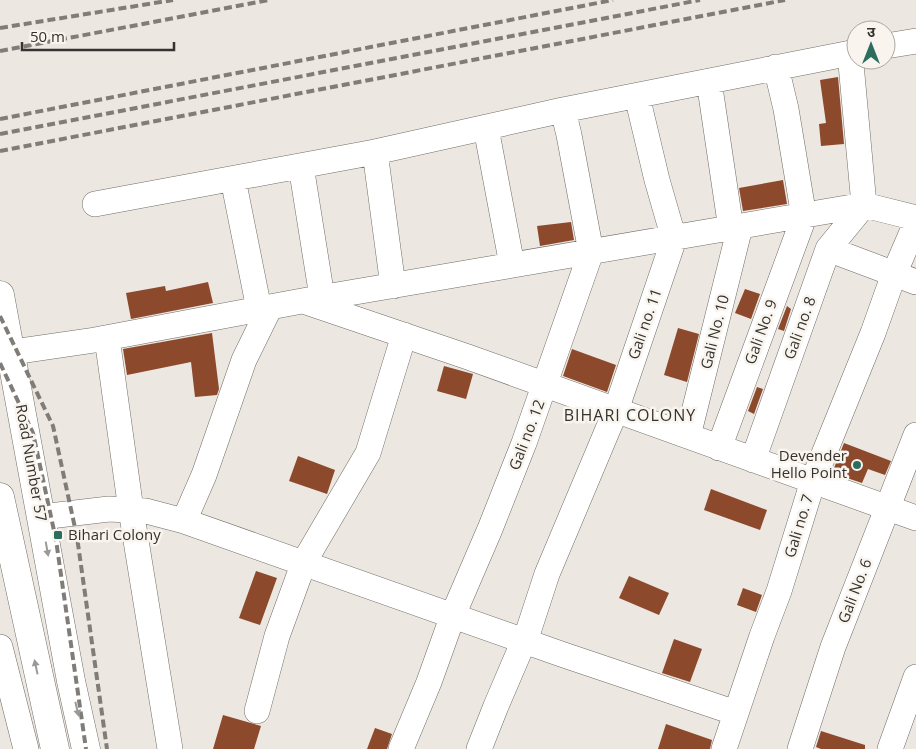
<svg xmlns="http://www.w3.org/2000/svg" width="916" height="749" font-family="'Open Sans','Noto Sans Devanagari',sans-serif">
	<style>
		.building { fill: #8d492c }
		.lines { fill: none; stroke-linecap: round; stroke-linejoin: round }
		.minor-casing { stroke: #716d67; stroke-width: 26 }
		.primary-casing { stroke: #716d67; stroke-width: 29 }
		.minor { stroke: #fff; stroke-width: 25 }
		.primary { stroke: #fff; stroke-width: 28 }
		.rail { stroke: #807d79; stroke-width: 4; stroke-dasharray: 8 4; stroke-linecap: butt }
		.oneway { fill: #9a9998 }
		.poi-dot { fill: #2b6e60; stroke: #f9f5ee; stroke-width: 2 }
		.labels { text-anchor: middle; stroke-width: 5; stroke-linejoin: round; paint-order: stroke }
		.street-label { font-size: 15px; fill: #353330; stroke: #f9f5ee }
		.poi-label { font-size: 15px; fill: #353330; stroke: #f9f5ee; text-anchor: end }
		.neighbourhood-label { font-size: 16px; letter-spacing: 1px; fill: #353330; stroke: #f9f5ee }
	</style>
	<rect width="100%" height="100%" fill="#ece7e1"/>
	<path class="building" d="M838 77 844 144 821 146 819 124 826 123 820 80Z
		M783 180 787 204 743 211 739 188Z
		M571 222 574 240 540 246 537 226Z
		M208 282 213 303 131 319 126 293 165 286 166 291Z
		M745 289 760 294 751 319 735 313Z
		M787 306 791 309 784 331 778 329Z
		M678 328 699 334 687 382 664 375Z
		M212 333 219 389 217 395 195 397 191 362 127 375 123 349Z
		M572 349 616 365 607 392 563 376Z
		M444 366 473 374 466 399 437 391Z
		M757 387 763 389 754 414 748 411Z
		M844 443 891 461 885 475 868 469 862 483 832 473Z
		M298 456 335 470 327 494 289 481Z
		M711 489 767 510 760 530 704 510Z
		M256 571 277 578 260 625 239 618Z
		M629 576 669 593 659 615 619 598Z
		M743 588 762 595 756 612 737 605Z
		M674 639 702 649 690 682 662 673Z
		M223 715 261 726 254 749H213Z
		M666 724 712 740 710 749H658Z
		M375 728 392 734 387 749H367Z
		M821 731 865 745V749H821L816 747Z"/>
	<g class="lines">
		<g class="minor-casing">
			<path id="minor" d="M886 46 916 41
				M709 81 731 229
				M486 128 512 265
				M375 152 393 286
				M301 166 322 297
				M233 179 259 309
				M95 204 375 152 563 110 856 52
				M828 249 916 282
				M306 302 468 357 916 518
				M107 338 131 510 170 749
				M0 354 95 340 302 301 864 205 916 218
				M688 436 740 227
				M719 448 804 217 786 109 776 67
				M753 460 828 249 864 205 850 53
				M41 517 109 509 146 511 184 521 561 654 736 713
				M184 521 204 475 244 360 270 307
				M0 647 26 749
				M257 711 277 636 304 562 368 453 404 335
				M401 749 429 682 453 615 490 529 524 443 591 252 569 135 563 110
				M479 749 496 706 529 629 547 574 616 410 674 239 657 180 637 96
				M724 749 762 636 779 591 813 481 873 333 894 274 916 223
				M800 749 833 647 916 435
				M890 749 916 677"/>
		</g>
		<g class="primary-casing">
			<path id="primary" d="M0 295 71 681 86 749
				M0 497 55 749"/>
		</g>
		<use href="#minor" class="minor"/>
		<use href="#primary" class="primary"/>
		<path class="rail" d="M0 28 173 0
			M0 51 269 0
			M0 119 613 0
			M0 134 700 0
			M0 151 785 0
			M0 316 53 426 77 537 107 749
			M0 363 33 433 56 540 86 749"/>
	</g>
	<defs><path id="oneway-solid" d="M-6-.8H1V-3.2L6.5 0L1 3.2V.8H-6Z" transform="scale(1.25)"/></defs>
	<g class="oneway">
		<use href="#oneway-solid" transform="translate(47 549) rotate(80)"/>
		<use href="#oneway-solid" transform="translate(36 667) rotate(-102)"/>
		<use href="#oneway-solid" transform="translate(77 709) rotate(77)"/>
	</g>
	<g class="poi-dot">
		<circle cx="857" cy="465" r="5"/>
		<rect x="53" y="530" width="10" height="10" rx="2.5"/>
	</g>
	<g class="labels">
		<g class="street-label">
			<text transform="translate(645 324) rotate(-71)" y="5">Gali no. 11</text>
			<text transform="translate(800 328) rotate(-70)" y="5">Gali no. 8</text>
			<text transform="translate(715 332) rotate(-76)" y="5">Gali No. 10</text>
			<text transform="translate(761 332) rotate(-70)" y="5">Gali No. 9</text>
			<text transform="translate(527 435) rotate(-69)" y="5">Gali no. 12</text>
			<text transform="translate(31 463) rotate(80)" y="5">Road Number 57</text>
			<text transform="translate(799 526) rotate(-73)" y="5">Gali no. 7</text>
			<text transform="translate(855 591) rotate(-69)" y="5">Gali No. 6</text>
		</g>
		<g class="poi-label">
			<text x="847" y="461">Devender<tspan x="847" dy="17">Hello Point</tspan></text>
			<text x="68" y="540" text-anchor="start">Bihari Colony</text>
		</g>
		<g class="neighbourhood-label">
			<text x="630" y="421">BIHARI COLONY</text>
		</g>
	</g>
	<g transform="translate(871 45)"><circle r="24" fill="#f9f5ee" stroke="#aba7a2"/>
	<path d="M0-4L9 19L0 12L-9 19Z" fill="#2b6e60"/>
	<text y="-8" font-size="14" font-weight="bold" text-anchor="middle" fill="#353330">उ</text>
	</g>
	<path d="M22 42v8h152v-8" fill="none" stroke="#353330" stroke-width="2.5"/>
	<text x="30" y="42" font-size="15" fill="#353330" stroke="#f9f5ee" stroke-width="4" paint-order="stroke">50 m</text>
</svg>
